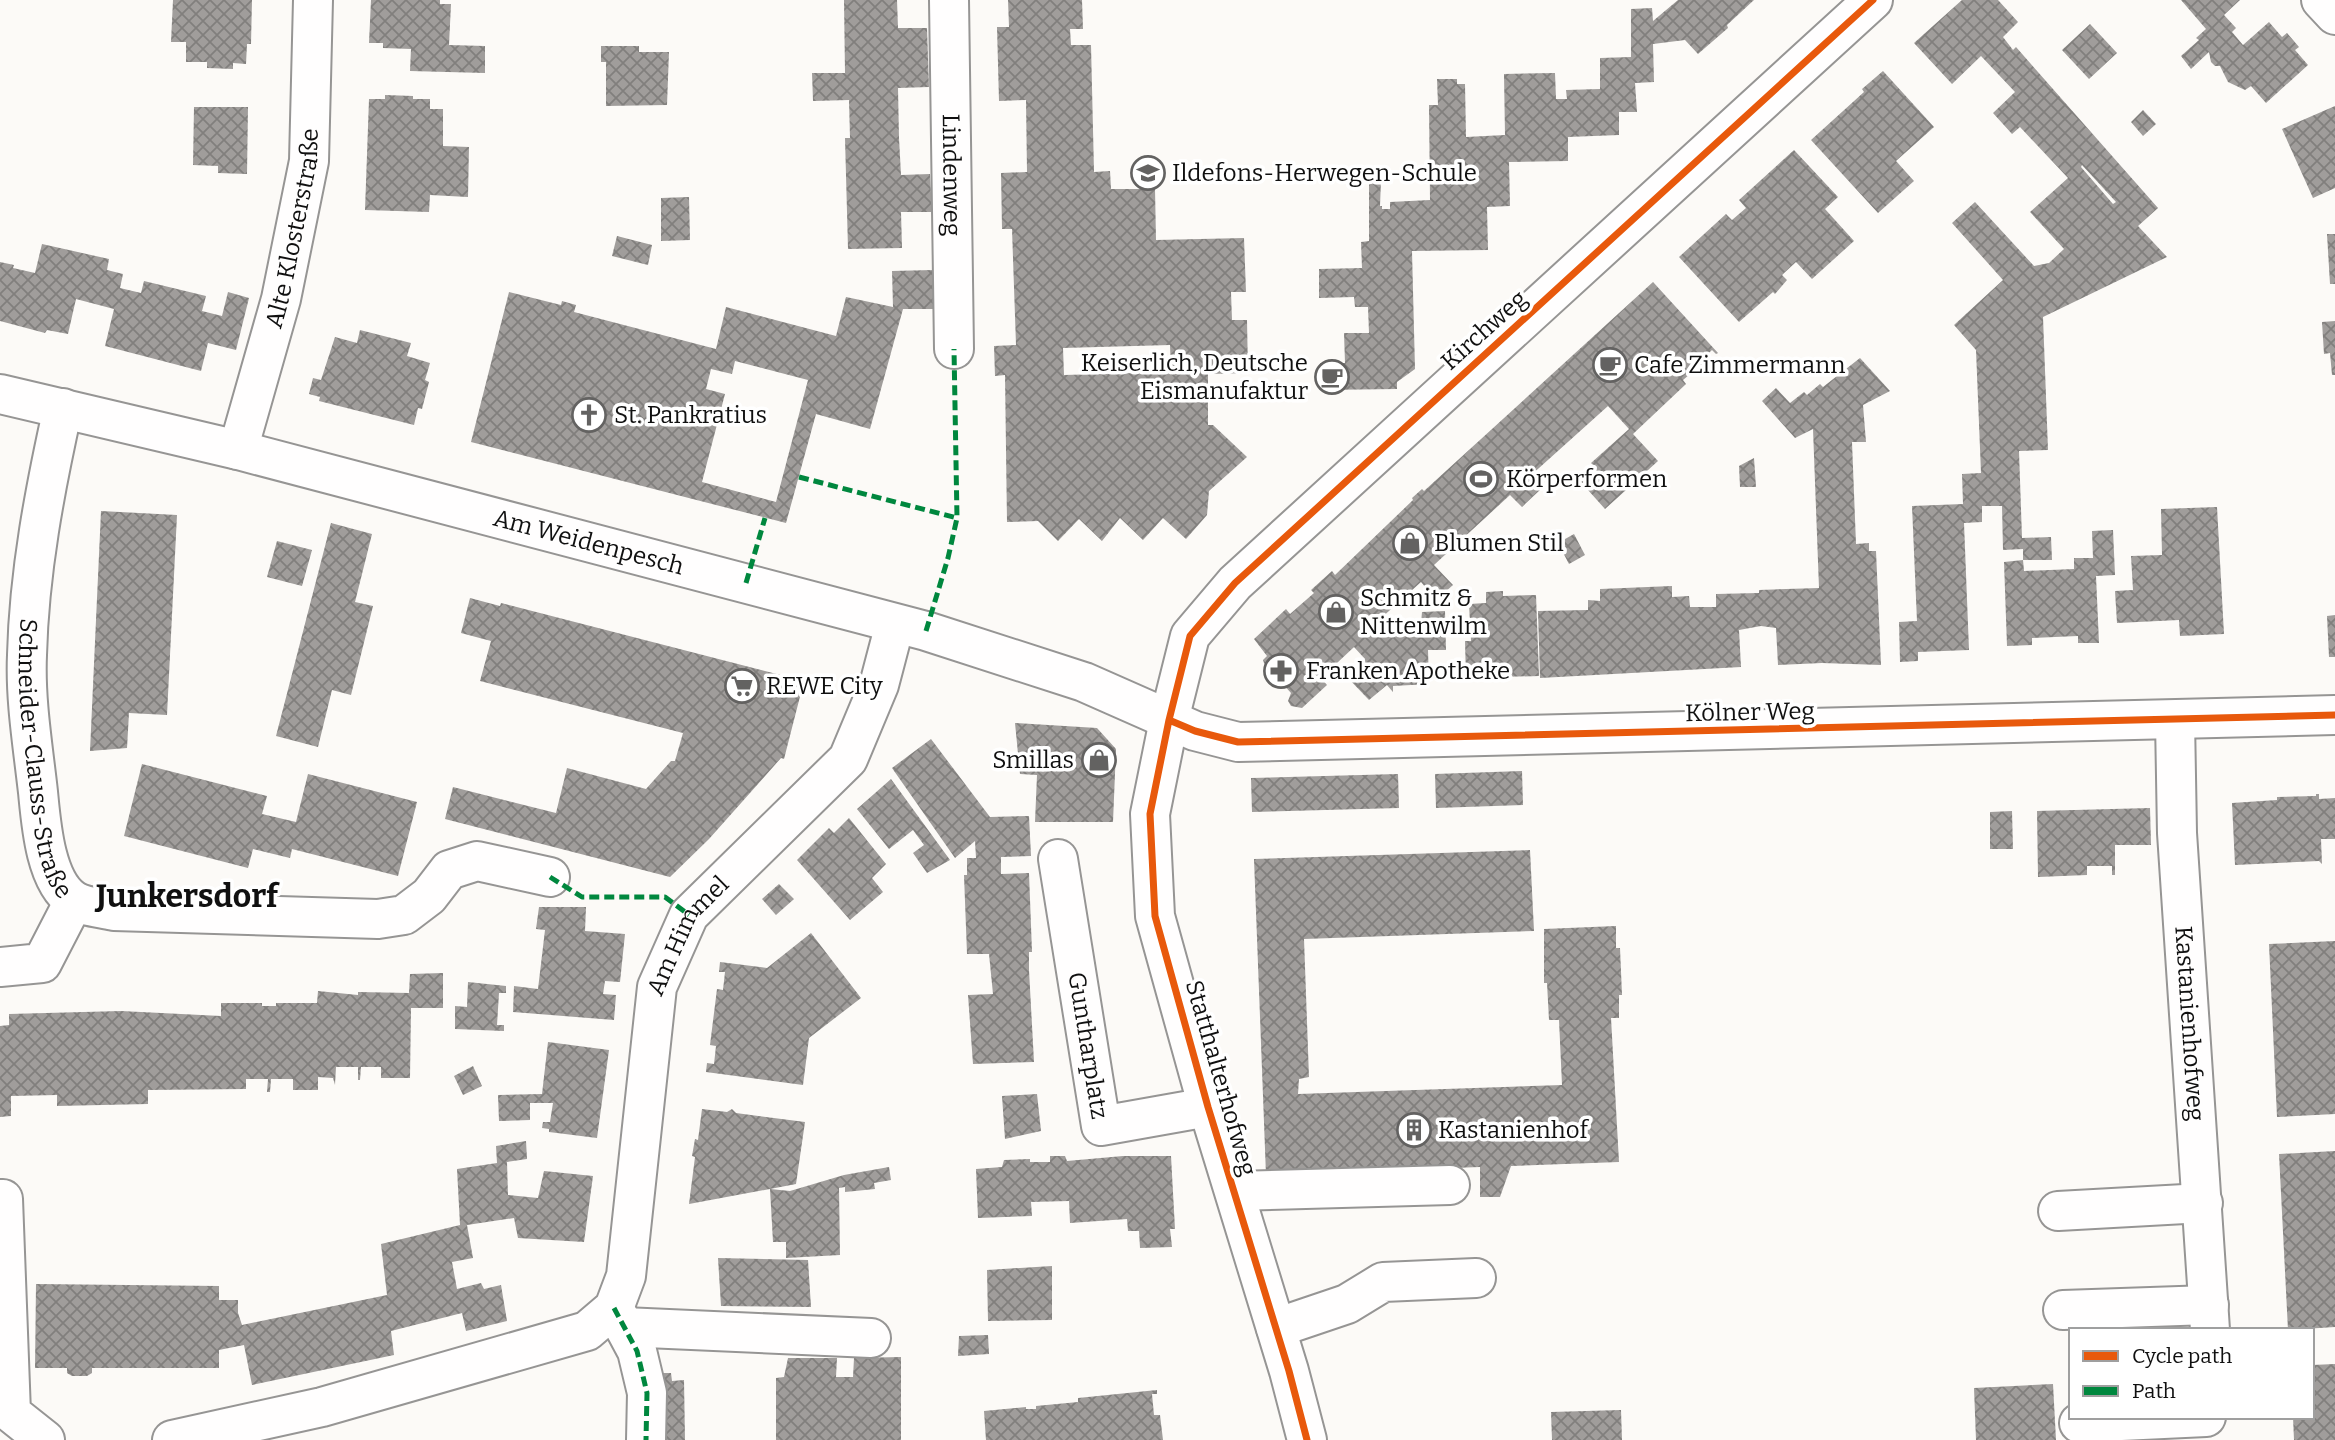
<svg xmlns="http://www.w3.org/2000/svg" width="2335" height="1440" font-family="Bitter,serif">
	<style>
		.building { fill: url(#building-cross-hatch); fill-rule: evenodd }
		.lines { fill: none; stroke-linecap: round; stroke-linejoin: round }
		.minor-casing { stroke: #969594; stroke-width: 42 }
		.minor { stroke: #fffefe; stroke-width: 38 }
		.quiet { stroke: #00873e; stroke-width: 5; stroke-dasharray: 10 5; stroke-linecap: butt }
		.cycleway-casing { stroke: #fff; stroke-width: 11 }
		.cycleway { stroke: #e8590c; stroke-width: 7 }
		.labels { text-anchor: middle; stroke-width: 7; stroke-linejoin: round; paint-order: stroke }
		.poi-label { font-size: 24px; fill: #101010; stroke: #fff; text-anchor: start }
		.street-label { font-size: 24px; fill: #101010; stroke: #fff }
		.district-label { font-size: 32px; font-weight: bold; fill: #101010; stroke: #fff }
	</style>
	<defs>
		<pattern id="building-cross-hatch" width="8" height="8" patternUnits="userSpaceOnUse" patternTransform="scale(1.75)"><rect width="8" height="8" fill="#a09d9b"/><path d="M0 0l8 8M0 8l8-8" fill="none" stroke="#817f7d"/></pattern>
	</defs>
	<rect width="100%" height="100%" fill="#fcfaf7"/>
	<path class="building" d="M173 0H252L251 44H247L246 64 233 63V69L207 68V62H186V42H171Z
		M371 0H440V4H451L449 45 485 46V73L410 71 411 49 383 48V43H369Z
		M844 0H897L898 28H927L929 87 898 88 899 138 901 175 930 174 932 212H901L902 248 848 249 845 138H850L849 100 813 101 812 73H845Z
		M1008 0H1082L1083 29H1070L1071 45H1091L1094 172 1110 171 1111 189H1155L1156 240 1244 238 1246 292H1231L1232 320H1247L1248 373 1208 374V425H1213L1247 457 1209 491 1207 515 1186 539 1163 518 1143 540 1120 518 1102 541 1079 519 1058 541 1038 521 1007 522 1005 375 995 376 994 346 1016 345 1012 229H1002L1001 173 1027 172 1026 100 999 101 997 27H1009ZM1170 345 1171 372 1064 375 1063 348Z
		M1678 0H1754L1727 25 1728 28 1698 54 1685 40 1653 44 1654 82 1635 83 1637 112H1619V135L1568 137V161L1509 162 1510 206 1487 207 1488 250 1412 251 1415 369 1397 382V389L1322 390 1320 363H1345L1344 333H1369L1368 307H1355L1354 297 1319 298V269L1362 268 1361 242 1369 241V180H1381L1380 206H1382V209H1390V202L1430 200 1429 105H1438L1437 79H1457V84H1465L1466 137 1505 135 1504 74 1555 73 1556 99H1567L1566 90 1600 89V58L1631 57V9L1652 8 1653 21Z
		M1962 0H1998L2018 22 2003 37 2013 50 2016 47 2158 208 2138 226 2167 257 2043 317 2048 450 2019 451 2022 538 2051 537 2052 560H2023V549L2003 550 2002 506H1982V522L1964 523 1969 650 1918 652V661L1900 662 1899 622 1917 621 1912 506 1963 504 1962 474 1981 473 1976 350 1954 325 2003 280 1952 223 1975 202 2034 266 2049 263 2064 249 2030 212 2068 178 2020 127 2012 134 1993 113 2015 92 1981 56 1952 84 1914 43ZM2082 165 2116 202 2113 204 2081 167Z
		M2181 0H2240L2224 15 2236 28 2232 32 2243 45 2269 22 2282 37 2287 33 2299 47 2295 50 2308 65 2266 103 2251 86 2245 90 2228 82 2220 66H2215L2211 62 2209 52 2191 69 2181 56 2199 40 2196 38 2206 29Z
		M2090 24 2117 53 2089 79 2062 50Z
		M601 46H639V52H669L667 105 606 106V62H601Z
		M1883 71 1934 127 1896 161 1914 181 1878 213 1811 140 1864 92 1862 89Z
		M385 95 413 96V99H430V109H443V146L469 147 468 197 430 195 429 212 365 210 369 99H385Z
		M2335 106V188L2313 198 2282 129Z
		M194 107H248L247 174 218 173V166L193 165Z
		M2143 110 2156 124 2143 136 2131 122Z
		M1794 150 1838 197 1825 209 1854 241 1812 279 1796 262 1782 275 1787 280 1775 294 1773 292 1739 322 1679 257 1726 214 1732 220 1746 208 1739 200Z
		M689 197 690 240 661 241V198Z
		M2327 234H2335V284H2330Z
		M617 236 652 245 648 265 612 256Z
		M42 244 109 259 107 270 123 274 120 288 141 293 144 281 206 296 202 311 222 316 228 292 249 298 236 350 208 343 201 371 105 346 114 309 76 299 68 334 47 330 45 333 0 321V262L14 265 13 268 35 273Z
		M933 270 934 309H903L870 429 816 414 786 523 471 442 509 292 561 305 562 301 576 305 574 312 716 349 726 307 836 336 846 297 893 307 892 271ZM735 361 808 380 776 502 702 482 725 394 706 389 711 369 732 374Z
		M1653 282 1718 353 1716 354 1712 350 1700 361 1703 363 1683 380 1686 384 1633 434 1658 461 1605 509 1579 480 1594 466 1591 463 1629 429 1608 406 1529 477 1541 489 1522 507 1510 495 1434 565 1453 585 1436 600 1421 582 1379 620 1376 618 1370 623 1382 637 1389 630 1421 623 1422 612 1445 611 1446 650H1428L1429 684 1393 686V692L1387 685 1369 700 1346 676 1365 659 1354 647 1321 678 1327 685 1302 708 1291 706 1288 701 1291 693 1264 663 1263 660 1267 656 1254 639 1286 609 1290 614 1314 593 1311 590 1332 571 1335 575 1413 500 1412 498 1422 489 1424 491Z
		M2335 321V375H2332L2330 353 2324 354 2322 322Z
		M360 330 411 343 407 356 430 363 425 380 429 382 422 409 418 408 414 425 319 401 320 397 309 394 313 378 321 380 335 337 357 343Z
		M1860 358 1890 391 1863 405 1866 442H1852L1856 544 1869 543V551H1876L1881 665 1822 663 1778 665 1776 628 1761 626 1739 630 1741 667 1540 678 1538 611 1588 610V600L1600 601V589L1672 586V597L1689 596 1690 607H1716V594L1759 593V590L1819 588 1813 429 1795 438 1762 401 1776 388 1790 403 1804 392 1807 395 1820 384 1823 387Z
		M1754 458 1756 487H1740L1739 466Z
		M2217 507 2224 634 2180 636 2179 620 2117 623 2115 591 2133 590 2131 556 2162 555 2161 509Z
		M101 511 177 515 167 715 129 713 127 748 90 751Z
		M331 523 372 534 355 602 373 606 351 695 332 690 318 747 276 736Z
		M2113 530 2115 575 2096 576 2099 643H2078V636L2032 638V645L2007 646 2004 562 2023 560 2024 571 2074 569V558H2093L2092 531Z
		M1574 534 1585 555 1569 564 1558 543Z
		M277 541 312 550 302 586 267 577Z
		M1503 591V596L1536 595 1539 676 1466 678 1465 641H1471L1469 604 1486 603V592Z
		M470 598 500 606 501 603 804 681 784 759 781 758 709 839 670 877 445 819 453 787 556 813 567 768 646 789 671 761H675L683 733 480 681 491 641 461 633Z
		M2335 615V657H2329L2327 616Z
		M1015 723 1097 728 1116 749 1113 822H1035L1037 775 1020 774Z
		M931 739 990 817 1029 816 1031 856 1001 857V874L1029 873 1032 952H1029V970L1034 1062 973 1064 968 995 993 994 989 954H967L964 875H967V858H976L975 841 955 858 892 768Z
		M142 764 267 796 262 814 296 822 308 774 417 802 398 876 292 849 290 858 253 849 248 868 124 836Z
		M1522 771 1523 805 1436 808 1435 774Z
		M1398 774 1399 808 1252 812 1251 778Z
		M891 779 950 860 927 873 913 853 924 845 913 830 889 849 857 809Z
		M2316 794H2319V799L2335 798V839H2321L2322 864 2319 861 2235 865 2232 803 2277 800V797L2316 796Z
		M2150 808 2151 845H2115V875H2112V866H2087V875L2038 877 2037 811Z
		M2012 811 2013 849H1990V812Z
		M849 818 886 864 872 878 883 892 850 920 797 860 829 828 834 833Z
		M1530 850 1534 931 1304 939 1309 1077 1299 1079 1298 1094 1562 1085 1559 1020H1549L1547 983H1544V929L1616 926V948H1620L1622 995H1619V1018H1611L1619 1162 1511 1166 1500 1197H1480V1167L1266 1175 1254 859Z
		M779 884 794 899 776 915 762 899Z
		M539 907H586L585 931 625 934 620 982 605 981 603 994 616 995 614 1020 513 1012 514 986 538 989 545 930 536 929Z
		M811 933 861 998 809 1038 803 1085 706 1072 707 1063 714 1064 716 1046 710 1045 717 989 723 990 725 972H719L720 962 767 968Z
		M2335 941V1114L2277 1117 2269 944Z
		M443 973V1008H411L410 1078H381V1067H361L360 1080H358V1067H336L335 1085 333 1078 318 1077V1090H293V1079H271L270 1092H267L268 1079H246V1089L148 1090V1104L57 1106V1095L11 1096V1116L0 1117V1026L9 1025V1014L121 1011 221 1016V1003H262V1006H276V1003H317L318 991 358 995V992L409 993 410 974Z
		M468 982 506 986V993H499L497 1025H504V1031L455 1029V1006L467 1007Z
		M548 1042 609 1050 597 1138 549 1132V1129L542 1128 543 1122H550L553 1103H530V1120L499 1121 498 1095 542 1094Z
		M473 1066 482 1086 463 1095 454 1076Z
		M1037 1094 1041 1131 1005 1139 1002 1096Z
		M702 1109 727 1112 732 1109 736 1113 805 1122 796 1184 770 1189 790 1191 844 1175 889 1167 891 1180 874 1183 875 1189 845 1192V1187L839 1188 840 1255 786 1258V1242H773L770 1189 689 1204 695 1157 692 1156 695 1139 698 1140Z
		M526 1141 527 1159 507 1162 508 1195 538 1198 544 1171 593 1176 584 1242 518 1238 514 1218 467 1225 473 1258 452 1262 457 1289 481 1283 484 1289 501 1285 507 1321 466 1331 462 1313 391 1331 394 1355 252 1385 244 1345 219 1350V1368H92V1373L87 1376H72L67 1373V1368H35L36 1284 219 1286V1300H238V1313L242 1325 387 1295 381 1244 460 1225 457 1169 497 1163 496 1146Z
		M2335 1151V1327L2288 1330 2279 1154Z
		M1050 1156H1065L1067 1161 1123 1156H1171L1175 1229H1170L1172 1247 1140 1248 1139 1231H1128L1127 1219 1070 1223 1069 1201 1031 1202 1032 1216 978 1218 976 1169 1002 1167 1004 1160 1030 1159V1162H1050Z
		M718 1258 808 1260 811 1307 721 1306Z
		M1052 1266V1320L988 1321 987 1270Z
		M988 1335 989 1354 958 1356 959 1336Z
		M901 1357V1440H776V1378L784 1377 788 1358H837L836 1377H853L854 1358Z
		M2335 1364V1440H2294L2293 1417H2312V1365Z
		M660 1373H671L672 1381 684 1380 685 1440H661Z
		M2053 1384 2056 1440H1976L1974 1388Z
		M1157 1390V1394H1152L1154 1415H1160L1163 1440H986L984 1411 1026 1407V1409H1036V1406L1078 1402V1398Z
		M1621 1410 1622 1440H1552L1551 1412Z"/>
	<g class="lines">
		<g class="minor-casing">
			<g id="minor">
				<path id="s1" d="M949 0 954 349"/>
				<path d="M2321 0 2335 15"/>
				<path id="s2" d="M0 394 238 450 926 631 1084 682 1195 731 1238 742 2335 715"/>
				<path id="s3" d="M63 408C45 489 29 572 27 655 25 700 33 747 38 792 41 823 45 881 73 900 83 907 103 908 114 911L378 919 404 915 429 896 449 870 477 861 550 877"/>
				<path id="s4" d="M238 450 281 299 309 161 313 0"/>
				<path id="s5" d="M2175 720 2177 833 2210 1330"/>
				<path id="s6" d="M1058 859 1101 1126 1208 1107"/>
				<path d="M0 967 42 963 74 901"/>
				<path d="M1235 1191 1450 1185"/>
				<path d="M0 1199H3L11 1413 45 1440"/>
				<path d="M2058 1211 2203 1203"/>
				<path d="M614 1308 637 1351 647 1393 646 1440"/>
				<path d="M2063 1310 2209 1305"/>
				<path d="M624 1327 871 1338"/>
				<path d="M1276 1328 1347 1304 1383 1282 1476 1278"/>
				<path d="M2079 1423 2206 1417"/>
				<path id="s7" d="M172 1440 322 1407 587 1331 614 1308 626 1276 657 987 689 915 848 759 879 685 895 624"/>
				<path d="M1307 1440 1289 1371 1208 1107 1155 916 1150 814 1169 720 1190 636 1235 583 1873 0"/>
			</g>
		</g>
		<use href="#minor" class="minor"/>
		<path class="quiet" d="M799 477 957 518
			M746 583 765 518
			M926 631 948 558 957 518 954 349
			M550 877 582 897H665L689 915
			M614 1308 637 1351 647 1393 646 1440"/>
		<g class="cycleway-casing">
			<path id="cycleway" d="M1169 720 1195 731 1238 742 2335 715
				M1307 1440 1289 1371 1208 1107 1155 916 1150 814 1169 720 1190 636 1235 583 1873 0"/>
		</g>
		<use href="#cycleway" class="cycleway"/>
	</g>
	<defs>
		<g id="school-ring" transform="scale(1.75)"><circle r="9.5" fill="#fff" stroke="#636261" stroke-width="1.5"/><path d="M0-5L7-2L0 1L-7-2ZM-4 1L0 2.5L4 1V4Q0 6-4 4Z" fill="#636261"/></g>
		<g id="cafe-ring" transform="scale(1.75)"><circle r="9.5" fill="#fff" stroke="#636261" stroke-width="1.5"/><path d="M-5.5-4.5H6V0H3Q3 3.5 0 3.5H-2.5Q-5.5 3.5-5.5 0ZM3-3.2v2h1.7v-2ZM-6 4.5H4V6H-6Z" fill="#636261"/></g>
		<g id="church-ring" transform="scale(1.75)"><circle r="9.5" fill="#fff" stroke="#636261" stroke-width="1.5"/><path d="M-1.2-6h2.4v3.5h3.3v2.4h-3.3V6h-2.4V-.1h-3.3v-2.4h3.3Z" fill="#636261"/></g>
		<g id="stadium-ring" transform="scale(1.75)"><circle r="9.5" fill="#fff" stroke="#636261" stroke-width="1.5"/><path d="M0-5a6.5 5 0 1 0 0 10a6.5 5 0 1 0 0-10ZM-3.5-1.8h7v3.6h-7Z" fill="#636261"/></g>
		<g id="shop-ring" transform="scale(1.75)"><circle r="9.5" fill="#fff" stroke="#636261" stroke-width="1.5"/><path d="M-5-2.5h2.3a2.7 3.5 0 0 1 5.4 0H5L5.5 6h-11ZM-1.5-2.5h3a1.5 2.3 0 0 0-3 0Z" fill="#636261"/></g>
		<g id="pharmacy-ring" transform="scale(1.75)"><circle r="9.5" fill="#fff" stroke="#636261" stroke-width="1.5"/><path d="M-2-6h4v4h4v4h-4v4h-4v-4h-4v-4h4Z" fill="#636261"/></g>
		<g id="supermarket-ring" transform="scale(1.75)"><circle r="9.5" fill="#fff" stroke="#636261" stroke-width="1.5"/><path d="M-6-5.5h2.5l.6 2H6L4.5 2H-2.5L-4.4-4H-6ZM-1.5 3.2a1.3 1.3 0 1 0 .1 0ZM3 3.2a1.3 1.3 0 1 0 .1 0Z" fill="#636261"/></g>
		<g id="building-ring" transform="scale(1.75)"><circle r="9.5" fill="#fff" stroke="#636261" stroke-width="1.5"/><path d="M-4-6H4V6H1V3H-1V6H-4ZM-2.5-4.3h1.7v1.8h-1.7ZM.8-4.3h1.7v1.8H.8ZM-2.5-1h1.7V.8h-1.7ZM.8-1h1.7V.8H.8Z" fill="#636261"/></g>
	</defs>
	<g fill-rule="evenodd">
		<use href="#school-ring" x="1148" y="173"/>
		<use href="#cafe-ring" x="1610" y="365"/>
		<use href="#cafe-ring" x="1332" y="377"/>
		<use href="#church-ring" x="589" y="415"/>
		<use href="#stadium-ring" x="1481" y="479"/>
		<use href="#shop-ring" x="1410" y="543"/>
		<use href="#shop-ring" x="1336" y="612"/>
		<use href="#pharmacy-ring" x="1281" y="671"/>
		<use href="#supermarket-ring" x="742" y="686"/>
		<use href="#shop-ring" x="1099" y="760"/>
		<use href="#building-ring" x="1414" y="1130"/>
	</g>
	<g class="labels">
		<g class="poi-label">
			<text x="1172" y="181">Ildefons-Herwegen-Schule</text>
			<text x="1308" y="371" text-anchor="end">Keiserlich, Deutsche<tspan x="1308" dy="28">Eismanufaktur</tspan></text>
			<text x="1634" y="373">Cafe Zimmermann</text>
			<text x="614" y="423">St. Pankratius</text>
			<text x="1506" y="487">Körperformen</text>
			<text x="1434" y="551">Blumen Stil</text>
			<text x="1360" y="606">Schmitz &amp;<tspan x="1360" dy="28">Nittenwilm</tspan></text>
			<text x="1306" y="679">Franken Apotheke</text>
			<text x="766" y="694">REWE City</text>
			<text x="1074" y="768" text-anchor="end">Smillas</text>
			<text x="1438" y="1138">Kastanienhof</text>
		</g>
		<g class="street-label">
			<text dy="8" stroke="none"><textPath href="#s1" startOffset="175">Lindenweg</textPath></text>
			<text dy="8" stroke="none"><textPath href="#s4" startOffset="229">Alte Klosterstraße</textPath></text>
			<text transform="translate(1484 330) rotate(-42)" y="8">Kirchweg</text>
			<text dy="8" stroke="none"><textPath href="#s2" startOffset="607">Am Weidenpesch</textPath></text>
			<text transform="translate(1750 712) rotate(-1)" y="8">Kölner Weg</text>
			<text dy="8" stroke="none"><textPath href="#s3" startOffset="355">Schneider-Clauss-Straße</textPath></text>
			<text dy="8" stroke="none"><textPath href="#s7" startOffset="850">Am Himmel</textPath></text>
			<text dy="8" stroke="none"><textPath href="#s5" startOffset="304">Kastanienhofweg</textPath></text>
			<text dy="8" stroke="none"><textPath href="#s6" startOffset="189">Guntharplatz</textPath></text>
			<text transform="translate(1221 1078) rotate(74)" y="8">Statthalterhofweg</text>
		</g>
		<g class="district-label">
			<text x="187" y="907">Junkersdorf</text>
		</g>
	</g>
	<rect x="2069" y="1328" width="245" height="91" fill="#ffffff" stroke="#9f9f9f" stroke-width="2"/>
	<rect x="2083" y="1351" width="35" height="10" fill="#e8590c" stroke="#9f9f9f" stroke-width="2"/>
	<text x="2132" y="1363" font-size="21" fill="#101010">Cycle path</text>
	<rect x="2083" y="1386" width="35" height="10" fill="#00873e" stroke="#9f9f9f" stroke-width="2"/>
	<text x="2132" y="1398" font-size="21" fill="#101010">Path</text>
</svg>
